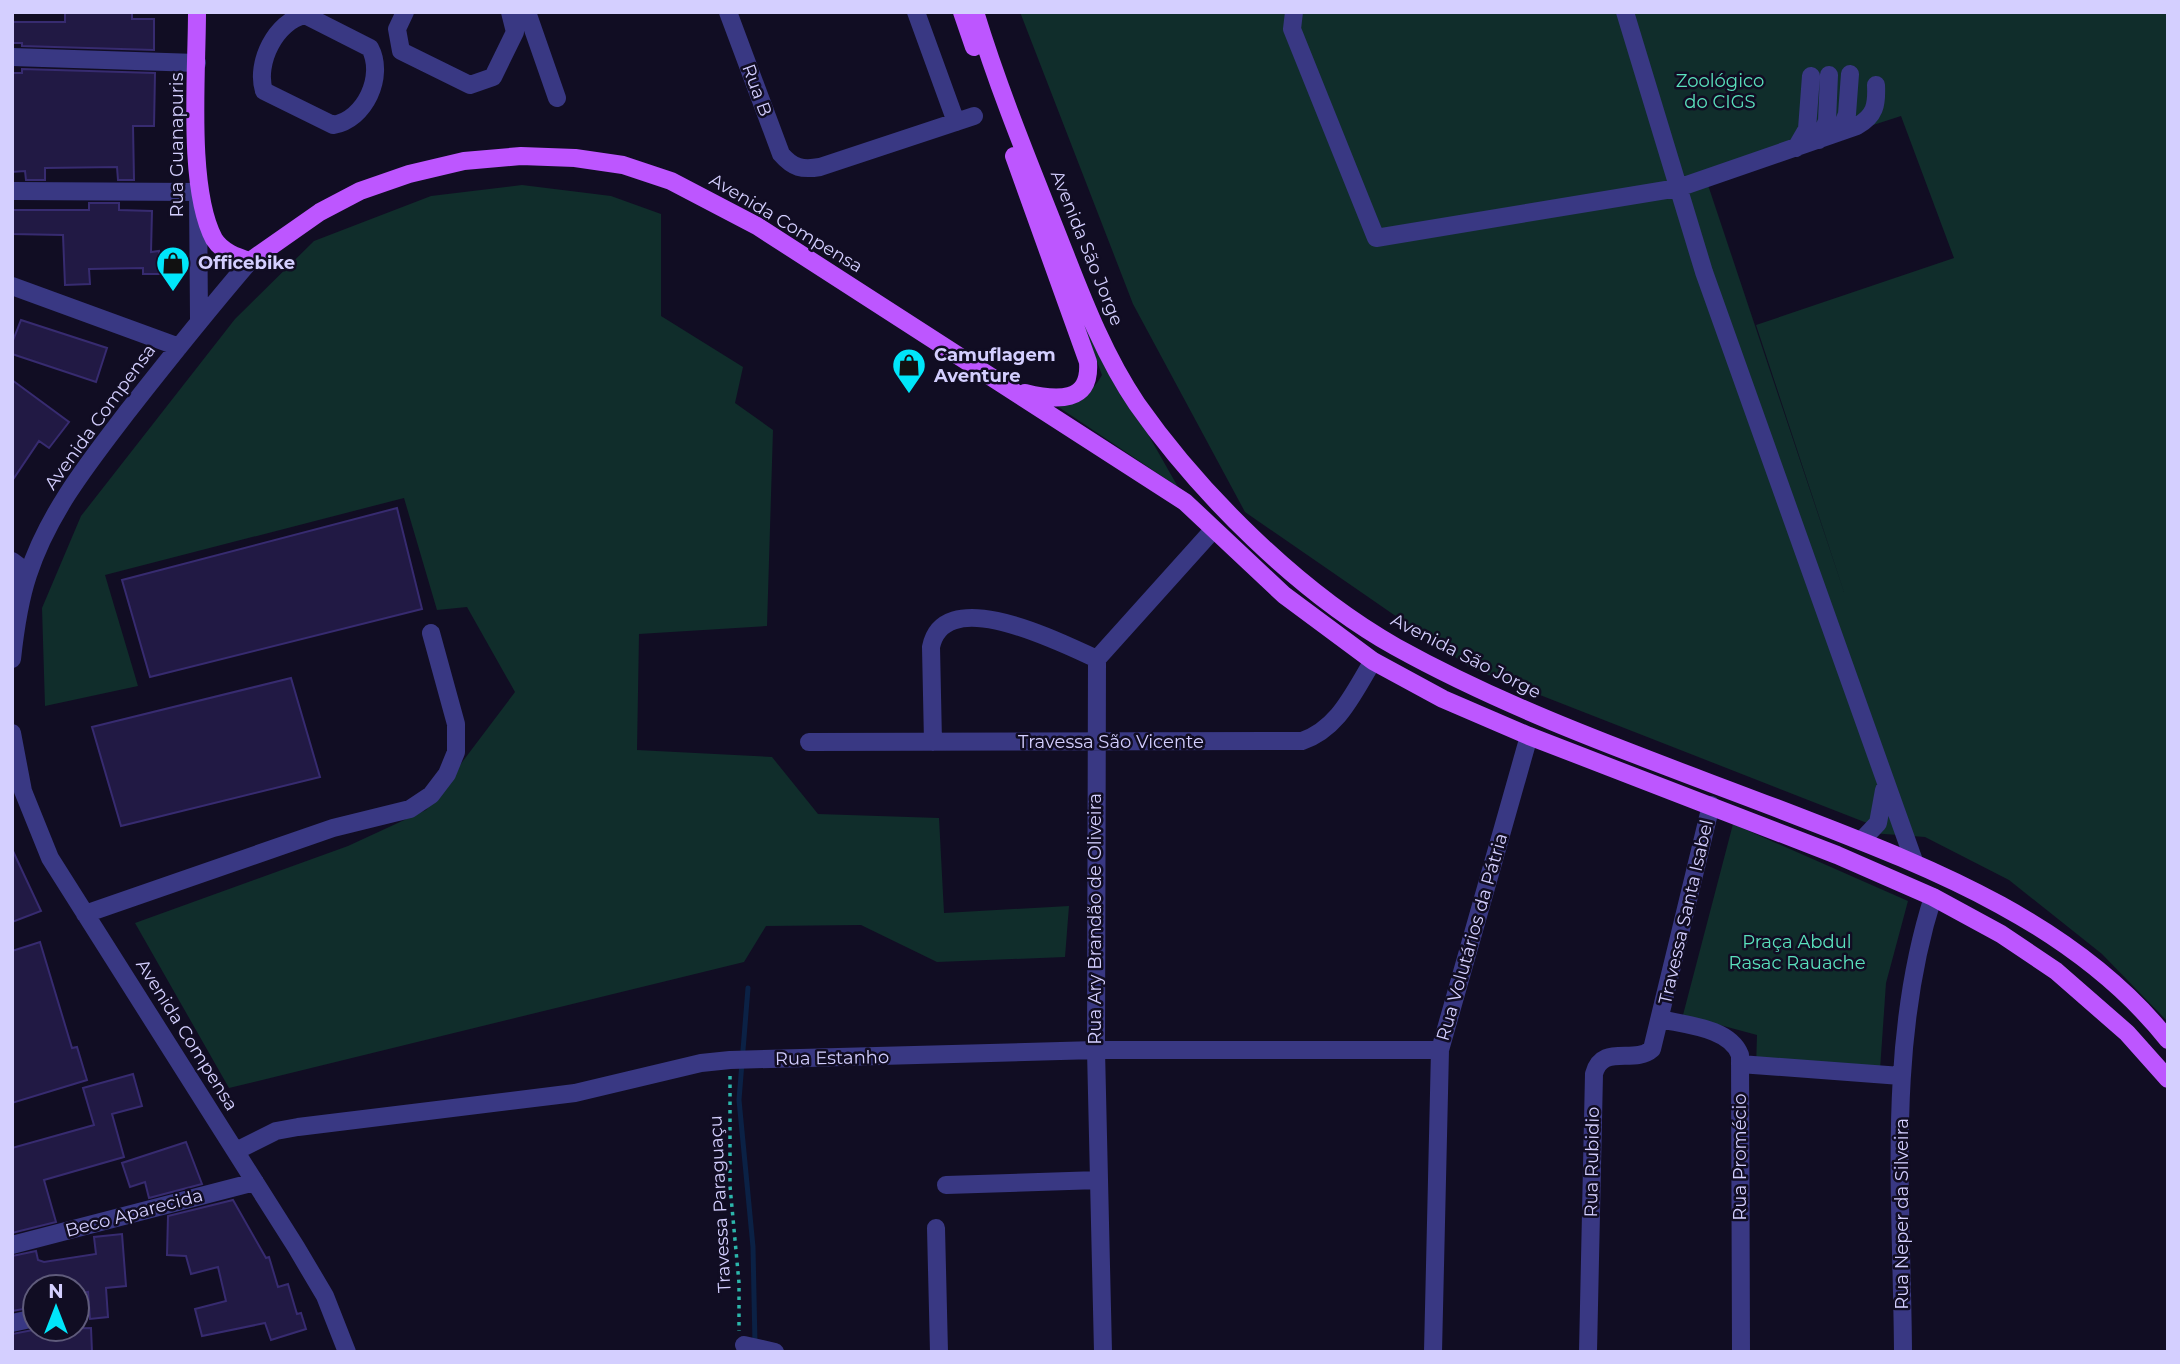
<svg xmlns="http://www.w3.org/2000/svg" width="2180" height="1364" font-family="Montserrat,sans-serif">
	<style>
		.green { fill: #102d2b; fill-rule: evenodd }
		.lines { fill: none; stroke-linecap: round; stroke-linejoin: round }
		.stream { stroke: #0b2145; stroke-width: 5 }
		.building { fill: #211944; stroke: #372b70; stroke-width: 2 }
		.path { stroke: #2cb6ab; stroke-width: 3.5; stroke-dasharray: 3.5 5; stroke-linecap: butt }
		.minor { stroke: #393883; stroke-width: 18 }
		.major { stroke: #bd56ff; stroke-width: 18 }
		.labels { text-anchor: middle; stroke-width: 5; stroke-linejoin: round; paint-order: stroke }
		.park-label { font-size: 18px; fill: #5ae1bd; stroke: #110d23 }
		.street-label { font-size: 18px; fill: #d4cfff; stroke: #110d23 }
		.poi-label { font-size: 18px; font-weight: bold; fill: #d4cfff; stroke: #110d23; text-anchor: start }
	</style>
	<rect width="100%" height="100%" fill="#110d23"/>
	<path class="green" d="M1020 12H2168V1022L2102 954 2009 880 1925 837 1871 833 1867 823 1471 668 1245 512 1133 304ZM1901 116 1954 258 1756 325 1844 592 1706 179Z
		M522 185 611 196 661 214V316L743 367 735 403 773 430 767 626 639 634 637 750 772 757 818 814 939 818 944 913 1069 906 1065 957 937 962 861 925 766 926 744 962 229 1088 135 923 348 846 426 810 515 692 467 607 437 610 404 498 105 575 138 686 45 706 42 608 81 516 235 319 314 241 431 196Z
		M1078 311 1178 487 1054 404C1079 401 1089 397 1102 375Z
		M1733 824 1908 901 1886 983 1880 1070 1756 1068 1757 1035 1683 1015Z"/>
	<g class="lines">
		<path class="stream" d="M748 988 739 1100 753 1247 755 1344"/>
	</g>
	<path class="building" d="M65 12H132V19H154V50L22 46V43H12V22H65Z
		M22 69 155 73 154 126H133L134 180H118L117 167 45 168V180H26L25 171 12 172V73H22Z
		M89 203H119V210L152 211 151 252 159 251 160 274H143V268L89 269 90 284 65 285 63 235 12 234V210H89Z
		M21 320 107 348 96 382 12 354V343Z
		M12 380 69 422 49 448 39 441 12 481Z
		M397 508 422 609 150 677 122 580Z
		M291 678 320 777 121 826 92 727Z
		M12 849 41 911 12 922Z
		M40 942 72 1048 77 1047 87 1080 12 1103V951Z
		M133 1074 142 1106 112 1114 124 1157 44 1180 56 1222 12 1233V1148L94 1125 83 1088Z
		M186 1142 202 1184 149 1198 145 1182 130 1187 122 1163Z
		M233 1200 266 1258 269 1257 278 1287 288 1284 297 1314 301 1313 306 1329 271 1340 265 1323 202 1336 195 1309 226 1301 218 1267 191 1274 186 1256 167 1255 168 1216Z
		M122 1234 126 1286 106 1288 108 1317 90 1319 88 1292 77 1294V1287H35V1307L12 1311V1256L36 1251 38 1260 44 1262 96 1254 94 1237Z
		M91 1328 92 1352H12V1334L38 1329Z"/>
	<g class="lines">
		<path class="path" d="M730 1076V1186L739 1283V1331"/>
		<path class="minor" d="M405 12 397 29 401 51 470 85 493 77 515 32 510 12
			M527 12 557 98
			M728 12 781 154C793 168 802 170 820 167L974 116
			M916 12 956 122
			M1294 12 1292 29 1376 238 1678 188 1857 126C1875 116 1877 105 1876 85
			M1625 12 1704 272 1914 861
			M305 15 370 48C385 76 365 120 333 125L264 91C255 63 276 21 305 15Z
			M12 57 197 63
			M1840 132 1847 114 1850 74
			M1819 140 1827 121 1829 75
			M1796 148 1807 129 1811 76
			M12 191 198 192 199 319
			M12 286 179 347
			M12 561 28 573 12 583
			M12 659C15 631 19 602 28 575 48 513 89 462 128 411 168 360 208 310 250 261
			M12 733 23 791 50 858 296 1247 325 1296 347 1352
			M809 742 1302 741C1339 728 1353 693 1373 661
			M933 742 931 647C944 582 1063 644 1097 659
			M1861 841 1878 823 1884 790
			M85 914 333 828 410 809 431 795 447 774 456 752V724L431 633
			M1660 1019C1686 1025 1730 1028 1740 1055L1741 1352
			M1740 1064 1901 1076
			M236 1151 276 1131 298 1127 575 1093 701 1063 730 1060 1096 1050H1440
			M946 1185 1099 1180
			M936 1228 939 1352
			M12 1245 255 1182
			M12 1323 35 1318
			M744 1345 775 1352
			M1103 1352 1096 1050 1097 659 1213 530
			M1433 1352 1440 1050 1529 736
			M1588 1352 1594 1074C1602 1043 1634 1065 1652 1049L1711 805
			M1903 1352C1902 1200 1886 1044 1933 897"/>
		<path class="major" d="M197 12C197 73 187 188 214 239 222 252 237 257 250 261L320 212 360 191 409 174 464 161 521 156 575 158 623 165 671 181 757 226 1185 502 1284 595 1373 661 1443 699 1529 736 1837 855 1933 897 2001 934 2056 971 2127 1033 2168 1079
			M962 12 974 47
			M975 12C998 87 1027 158 1056 231 1079 289 1101 351 1137 404 1200 494 1300 593 1396 647 1524 718 1666 765 1802 818 1934 869 2077 925 2168 1040
			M1014 156 1088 362C1091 403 1057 401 1025 393"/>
	</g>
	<defs>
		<g id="shop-pin" transform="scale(1.75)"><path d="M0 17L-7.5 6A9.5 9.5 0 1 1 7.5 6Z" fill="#00e6fa" stroke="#110d23"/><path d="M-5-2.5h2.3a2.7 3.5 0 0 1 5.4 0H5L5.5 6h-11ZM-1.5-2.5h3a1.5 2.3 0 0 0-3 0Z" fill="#111"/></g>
	</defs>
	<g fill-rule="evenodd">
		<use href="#shop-pin" x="173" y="263"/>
		<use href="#shop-pin" x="909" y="365"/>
	</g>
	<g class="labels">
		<g class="park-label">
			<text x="1720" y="87">Zoológico<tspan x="1720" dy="21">do CIGS</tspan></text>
			<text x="1797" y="948">Praça Abdul<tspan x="1797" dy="21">Rasac Rauache</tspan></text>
		</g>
		<g class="street-label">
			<text transform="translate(757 90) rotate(70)" y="6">Rua B</text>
			<text transform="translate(177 145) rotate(-90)" y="6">Rua Guanapuris</text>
			<text transform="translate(786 223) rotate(31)" y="6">Avenida Compensa</text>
			<text transform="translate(1087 248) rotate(68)" y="6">Avenida São Jorge</text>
			<text transform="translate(100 417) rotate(-54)" y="6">Avenida Compensa</text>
			<text transform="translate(1466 656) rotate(27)" y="6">Avenida São Jorge</text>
			<text x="1111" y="748">Travessa São Vicente</text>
			<text transform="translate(1686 912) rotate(-77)" y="6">Travessa Santa Isabel</text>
			<text transform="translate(1095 919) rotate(-90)" y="6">Rua Ary Brandão de Oliveira</text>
			<text transform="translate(1472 937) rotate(-74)" y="6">Rua Volutários da Pátria</text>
			<text transform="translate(187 1035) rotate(58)" y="6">Avenida Compensa</text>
			<text transform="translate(832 1058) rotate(-1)" y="6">Rua Estanho</text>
			<text transform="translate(1740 1157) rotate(-90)" y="6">Rua Promécio</text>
			<text transform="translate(1592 1162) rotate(-89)" y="6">Rua Rubidio</text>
			<text transform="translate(720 1204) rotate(-93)" y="6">Travessa Paraguaçu</text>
			<text transform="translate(134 1213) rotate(-15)" y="6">Beco Aparecida</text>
			<text transform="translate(1902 1214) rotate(-90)" y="6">Rua Neper da Silveira</text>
		</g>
		<g class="poi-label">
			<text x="198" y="269">Officebike</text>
			<text x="934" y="361">Camuflagem<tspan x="934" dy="21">Aventure</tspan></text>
		</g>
	</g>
	<rect width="2180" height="1364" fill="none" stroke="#d4cfff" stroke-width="28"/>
	<g transform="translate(56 1308)"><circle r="33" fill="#110d23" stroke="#5f5b7b" stroke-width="2"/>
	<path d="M0-5L12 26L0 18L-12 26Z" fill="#00e6fa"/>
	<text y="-10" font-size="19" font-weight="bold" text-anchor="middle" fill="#d4cfff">N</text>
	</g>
</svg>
